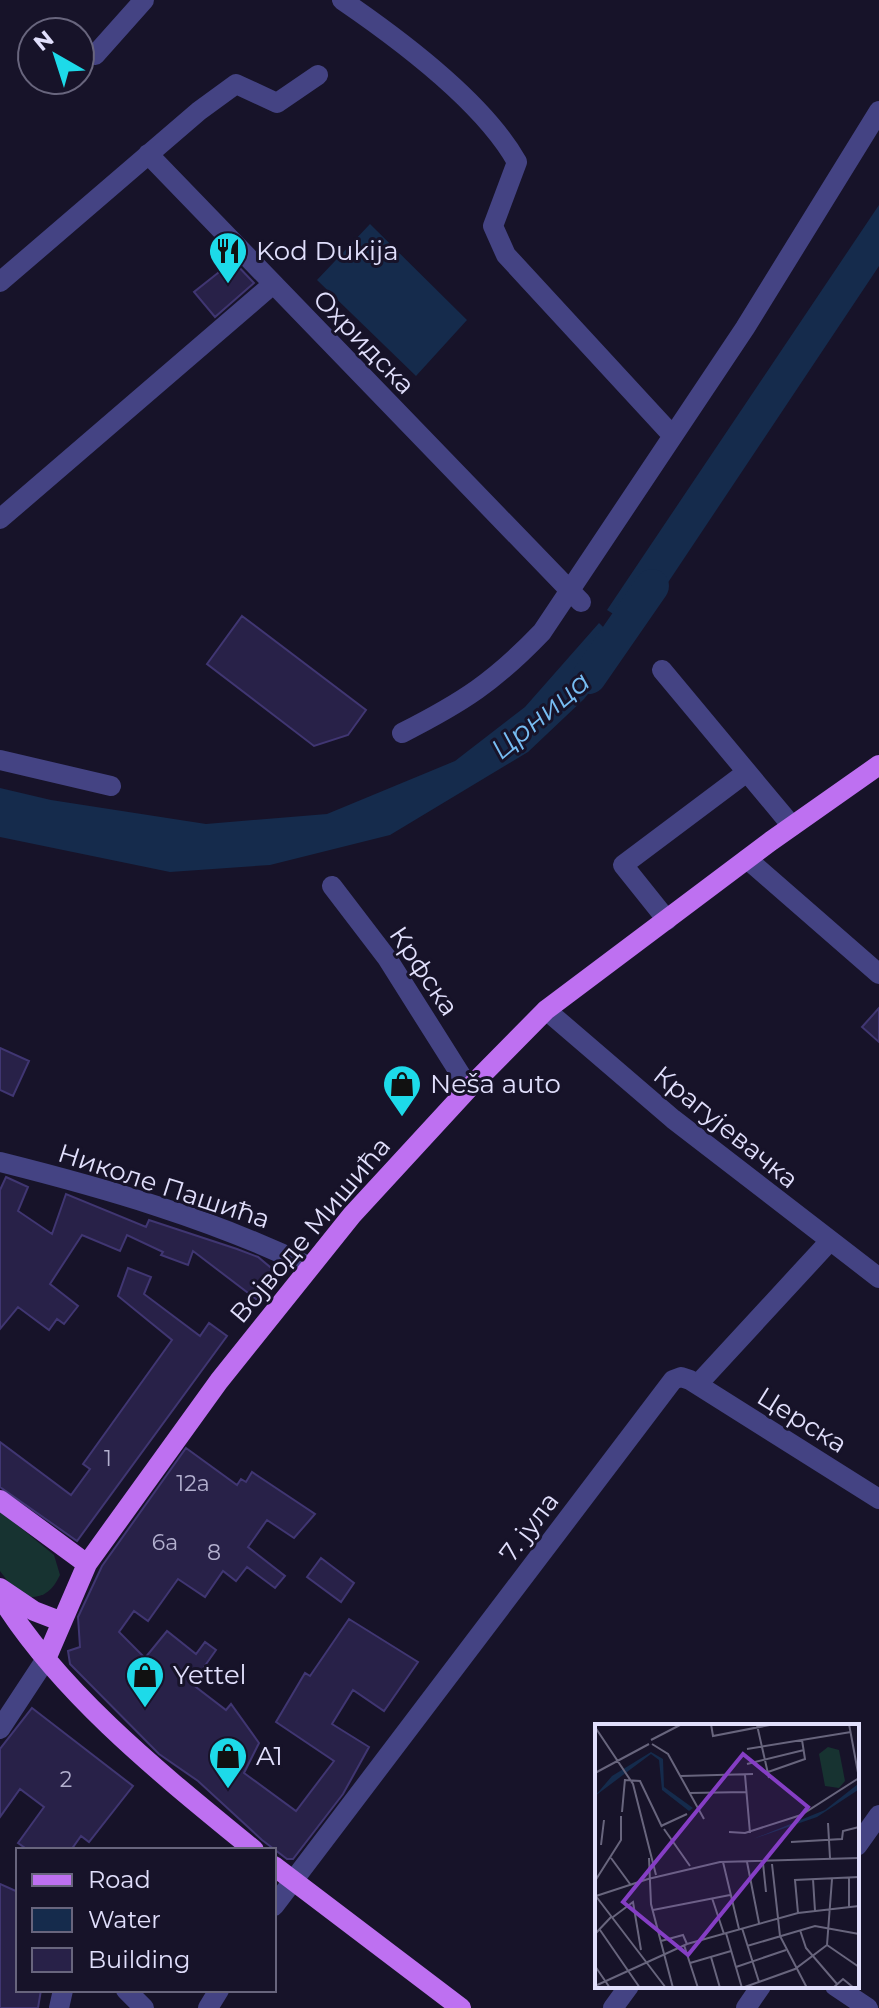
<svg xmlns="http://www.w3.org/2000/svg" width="879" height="2008" font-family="Montserrat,sans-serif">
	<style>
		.green { fill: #173331 }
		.water { fill: #152b4c }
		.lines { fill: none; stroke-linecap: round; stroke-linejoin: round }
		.river { stroke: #152b4c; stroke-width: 34 }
		.building { fill: #282148; stroke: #403672; stroke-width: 2 }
		.minor { stroke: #444383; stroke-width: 20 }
		.major { stroke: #be70f1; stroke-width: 20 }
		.labels { text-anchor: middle; stroke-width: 6; stroke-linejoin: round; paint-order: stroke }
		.number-label { font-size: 22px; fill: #b3b0cf }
		.poi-label { font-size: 26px; fill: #e1dffc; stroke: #171329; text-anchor: start }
		.street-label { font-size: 26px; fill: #e1dffc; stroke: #171329 }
		.water-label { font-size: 28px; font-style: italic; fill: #77bcf2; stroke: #171329 }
		.inset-road { fill: none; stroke: #68657d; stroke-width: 2 }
		.view { fill: #853ec5; fill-opacity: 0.15; stroke: #853ec5; stroke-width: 4 }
		.inset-edge { fill: none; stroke: #e1dffc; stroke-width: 4 }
	</style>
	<rect width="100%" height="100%" fill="#171329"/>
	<path class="green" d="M0 1511 54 1555 60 1575C51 1594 40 1600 19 1596L0 1571Z"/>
	<path class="water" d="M879 205V266L637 629 607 610Z
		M370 224 467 320 416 376 317 280Z
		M599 623 625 648 584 699 528 752 390 835 270 865 170 872 0 837V788L51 800 206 824 327 814 455 761 525 707Z"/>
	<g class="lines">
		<path class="river" d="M589 677 652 586"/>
	</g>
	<path class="building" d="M233 261 254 283 215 317 194 292Z
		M242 616 366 710 348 735 314 746 207 664Z
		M879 1008V1042L862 1027Z
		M0 1048 29 1061 13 1096 0 1090Z
		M6 1177 28 1187 18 1211 52 1234 66 1194 146 1227 149 1220 237 1249 258 1257 276 1272 256 1299 193 1251 188 1265 161 1255 163 1252 127 1235 120 1251 82 1235 50 1284 78 1306 64 1324 57 1319 49 1330 18 1307 0 1329V1190Z
		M128 1268 151 1277 144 1294 200 1336 209 1323 227 1336 77 1541 0 1487V1442L71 1495 90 1469 83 1464 172 1340 118 1296Z
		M186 1448 237 1485 241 1479 246 1482 252 1472 315 1514 294 1538 267 1520 248 1547 285 1576 275 1588 247 1567 236 1581 223 1571 205 1597 178 1579 148 1621 134 1611 119 1632 145 1658 167 1631 196 1654 205 1642 216 1650 192 1684 226 1710 231 1704 259 1743 244 1773 296 1811 334 1761 276 1722 305 1673 310 1676 349 1619 418 1662 384 1711 353 1690 332 1724 369 1747 343 1794 293 1859H287L262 1840 198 1781 159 1754 70 1664 68 1651 80 1647 78 1617 102 1566Z
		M321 1558 354 1583 341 1602 307 1577Z
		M32 1708 133 1786 89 1842 81 1836 71 1850H28L18 1843 44 1807 20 1789 0 1817V1749Z
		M0 1884 18 1892V1990H41L38 2008H0Z"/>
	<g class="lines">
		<path class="minor" d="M342 0C399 39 484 103 517 162L493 226 506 255 672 435
			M95 55 144 0
			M148 154 581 602
			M0 282 199 111 236 84 277 103 318 75
			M0 519 272 285
			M662 670 792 826
			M402 733C463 702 494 682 542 632L745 328 879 111
			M0 760 111 786
			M747 859 879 974
			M332 886 387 958 469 1088
			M667 920 623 865 747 772
			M546 1010 673 1119 879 1278
			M0 1162C104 1188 212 1219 308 1266
			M698 1384 829 1242
			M0 1729 46 1659
			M857 1846 879 1815
			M274 1906 673 1380 681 1377 690 1380 879 1499
			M835 1986 868 2008
			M126 1990 144 2008
			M59 2008 63 1990
			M208 2008 219 1990
			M613 2008 629 1986
			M746 2008 761 1986"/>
		<path class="major" d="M0 1500 87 1564
			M0 1588 34 1611 60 1621
			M0 1596C61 1695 165 1777 254 1850
			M46 1659 87 1564 219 1381 352 1215 469 1088 546 1010 771 841 879 765
			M274 1866 461 2008"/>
	</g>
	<defs>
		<g id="restaurant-pin" transform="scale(2)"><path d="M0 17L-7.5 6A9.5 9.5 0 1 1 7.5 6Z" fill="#1ddae9" stroke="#171329"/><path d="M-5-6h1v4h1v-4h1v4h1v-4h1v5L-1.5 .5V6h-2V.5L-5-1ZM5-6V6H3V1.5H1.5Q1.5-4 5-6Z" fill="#111"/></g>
		<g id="shop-pin" transform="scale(2)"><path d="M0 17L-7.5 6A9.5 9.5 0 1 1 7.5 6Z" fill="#1ddae9" stroke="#171329"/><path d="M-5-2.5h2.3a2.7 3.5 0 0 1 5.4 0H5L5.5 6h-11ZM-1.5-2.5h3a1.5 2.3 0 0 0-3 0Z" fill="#111"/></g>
	</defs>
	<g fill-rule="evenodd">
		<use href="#restaurant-pin" x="228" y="251"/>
		<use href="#shop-pin" x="402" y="1084"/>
		<use href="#shop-pin" x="145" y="1675"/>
		<use href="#shop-pin" x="228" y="1756"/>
	</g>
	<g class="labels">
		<g class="number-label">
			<text x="108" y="1466">1</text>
			<text x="193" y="1491">12a</text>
			<text x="165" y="1550">6a</text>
			<text x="214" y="1560">8</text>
			<text x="66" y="1787">2</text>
		</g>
		<g class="poi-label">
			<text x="256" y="260">Kod Dukija</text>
			<text x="430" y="1093">Neša auto</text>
			<text x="173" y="1684">Yettel</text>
			<text x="256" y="1765">A1</text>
		</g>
		<g class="street-label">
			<text transform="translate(364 342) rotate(46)" y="9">Охридска</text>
			<text transform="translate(424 971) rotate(56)" y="9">Крфска</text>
			<text transform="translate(726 1127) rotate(39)" y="9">Крагујевачка</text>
			<text transform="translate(164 1186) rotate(18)" y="9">Николе Пашића</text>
			<text transform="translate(310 1230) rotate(-50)" y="9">Војводе Мишића</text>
			<text transform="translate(802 1420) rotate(32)" y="9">Церска</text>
			<text transform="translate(529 1527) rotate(-53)" y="9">7. јула</text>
		</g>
		<g class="water-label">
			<text transform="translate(540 715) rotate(-40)" y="10">Црница</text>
		</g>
	</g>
	<g transform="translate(595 1724)">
		<rect width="264" height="264" fill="#171329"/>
		<path d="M233 23 244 26 250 57 244 64 230 62 224 30Z" fill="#173331"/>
		<path d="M56 28 68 35 69 63 98 84 94 87 67 66 64 36 56 30 0 72 17 52ZM263 60V66L222 93 158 115 230 86Z" fill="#152b4c"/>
		<path class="inset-road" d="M116 0 118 12 180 0M254 0 264 54M162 1 174 54M0 3 38 60 61 151M56 16 87 0M57 20 73 30 109 95M152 25 256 8M152 40 209 26M173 48 210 35 207 16M0 49 54 20M150 51 155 109M86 52 158 50M30 56 45 57 67 103M94 69 151 68M27 88 30 55M233 99 235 134M66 102 92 90M69 105 95 142M134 108 150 109 206 91 264 54M196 118 247 115 248 107 264 103M6 121 9 96M16 134 35 160M54 134 56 180 78 264M128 138 144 205M152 138 164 199M168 139 171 168M177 140 185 212 212 264M254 153V183M53 155 125 138 264 134M218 155 220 187M0 157 26 116V92M0 171 71 264M1 172 53 155M117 174 129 210M58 186 135 171M203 189 200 156 264 153M18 193 38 178 46 226M147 204 164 258M5 206 45 264M205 206 211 224 242 260M131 209 147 264M0 210 17 192M66 217 88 211 92 220M89 221 103 264M232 221 264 243M152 222 220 202 264 210M116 233 125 264M95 239 136 227M0 242 15 264M141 243 191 226M0 262 92 220 203 189 264 182M147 264 200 245 232 221 237 155M238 264 248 255 259 264"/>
		<path class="view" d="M148 30 213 83 93 231 28 178Z"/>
		<rect width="264" height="264" class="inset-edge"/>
	</g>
	<rect x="16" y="1848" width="260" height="144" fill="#171329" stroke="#68657d" stroke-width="2"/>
	<rect x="32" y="1874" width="40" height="12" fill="#be70f1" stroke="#68657d" stroke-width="2"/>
	<text x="88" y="1888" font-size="24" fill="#e1dffc">Road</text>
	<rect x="32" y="1908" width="40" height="24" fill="#152b4c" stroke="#68657d" stroke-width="2"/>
	<text x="88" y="1928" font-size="24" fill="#e1dffc">Water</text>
	<rect x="32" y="1948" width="40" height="24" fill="#282148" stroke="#68657d" stroke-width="2"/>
	<text x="88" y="1968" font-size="24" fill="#e1dffc">Building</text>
	<g transform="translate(56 56) rotate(321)"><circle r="38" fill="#171329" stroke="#68657d" stroke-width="2"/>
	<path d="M0-6L14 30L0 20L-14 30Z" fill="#1ddae9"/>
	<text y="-12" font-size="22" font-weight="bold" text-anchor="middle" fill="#e1dffc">N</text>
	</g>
</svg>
